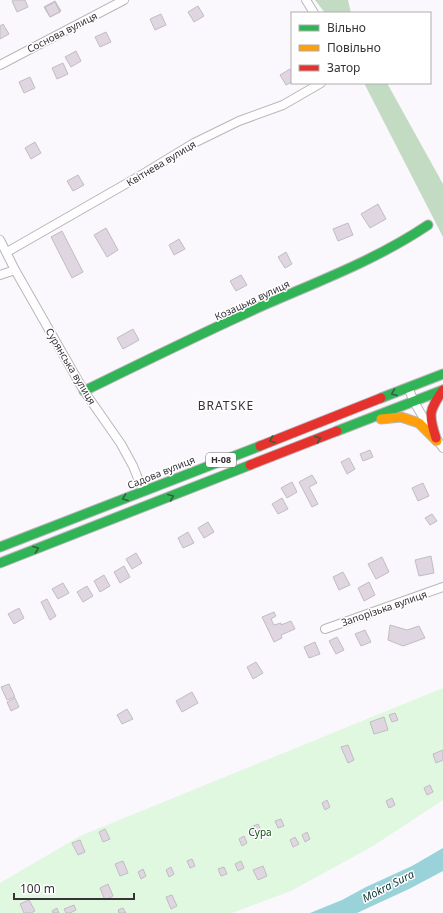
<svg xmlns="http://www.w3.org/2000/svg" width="443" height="913" font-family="'Noto Sans',sans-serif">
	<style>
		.green { fill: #e0f7e0 }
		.forest { fill: #c3dbc3 }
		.water { fill: #99d2d9 }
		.building { fill: #e0d6e1; stroke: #c0bdc2 }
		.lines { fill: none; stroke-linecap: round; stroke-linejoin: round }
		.street-casing { stroke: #b9b6ba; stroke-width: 10 }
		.fast-casing { stroke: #b9b6ba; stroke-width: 11 }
		.slow-casing { stroke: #b9b6ba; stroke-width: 11 }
		.jam-casing { stroke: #b9b6ba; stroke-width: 11 }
		.street { stroke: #fefeff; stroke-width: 8 }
		.fast { stroke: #30b455; stroke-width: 9 }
		.slow { stroke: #ff9f0a; stroke-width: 9 }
		.jam { stroke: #e5322d; stroke-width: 9 }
		.oneway { stroke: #346042 }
		.labels { text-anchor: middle; stroke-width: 3; stroke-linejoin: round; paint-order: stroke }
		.shield { fill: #fff; stroke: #727074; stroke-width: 1 }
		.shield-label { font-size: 9px; font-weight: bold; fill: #363238 }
		.street-label { font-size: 10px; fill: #363238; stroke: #fff }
		.park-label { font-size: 10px; fill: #0f5015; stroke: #fff }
		.water-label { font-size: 11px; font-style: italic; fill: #0e373b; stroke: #fff }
		.quarter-label { font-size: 12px; letter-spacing: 1px; fill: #363238; stroke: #fff }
	</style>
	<rect width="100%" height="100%" fill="#faf8fc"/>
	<path class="green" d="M443 688V800L373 846 291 891 232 913H0V883L80 836Z"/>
	<path class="forest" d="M315 0H348L351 13H325Z
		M364 83H387L443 184V237Z"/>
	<path class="water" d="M443 848V871L409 889 357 913H310L342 900 366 887 412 866Z"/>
	<path class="building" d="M14 0H25L28 7 17 12 12 1Z
		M55 1 61 11 50 17 44 7Z
		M55 2 60 12 50 17 45 7Z
		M198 6 204 16 194 22 188 12Z
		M161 14 166 25 155 30 150 19Z
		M3 24 9 34 0 39V26Z
		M106 32 111 42 100 47 95 37Z
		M76 51 81 61 71 67 65 57Z
		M63 63 68 74 57 79 52 68Z
		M290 69 292 72V82L286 85 280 75Z
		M30 77 35 88 24 93 19 82Z
		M35 142 41 153 31 159 25 148Z
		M78 175 84 185 73 191 67 181Z
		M378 204 386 219 370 228 361 214Z
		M348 223 353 235 338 241 333 229Z
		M106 228 118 250 107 257 94 235Z
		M62 231 83 272 72 278 51 237Z
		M179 239 185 249 174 255 169 245Z
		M286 252 292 264 285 268 278 257Z
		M241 275 247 285 236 291 230 281Z
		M133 329 139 340 123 349 117 338Z
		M370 450 373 457 363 461 360 454Z
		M349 458 355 469 347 474 341 462Z
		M312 475 317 483 309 487 318 504 312 507 299 482Z
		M292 482 297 492 287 498 281 488Z
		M423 483 429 496 418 501 412 488Z
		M282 498 288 509 278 514 272 504Z
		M432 514 437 521 430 525 425 518Z
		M208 522 214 532 204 538 198 528Z
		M188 532 194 543 183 548 178 538Z
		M136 553 142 563 132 569 126 559Z
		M431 556 434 573 419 576 415 560Z
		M382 557 389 572 376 579 368 564Z
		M124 566 130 577 120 583 114 572Z
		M343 572 350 585 339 590 333 577Z
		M104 575 110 586 100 592 94 581Z
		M369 582 375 595 364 601 358 588Z
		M63 583 69 593 58 599 52 589Z
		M87 586 93 596 83 602 77 592Z
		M47 599 56 616 50 620 41 602Z
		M19 608 24 618 14 624 8 614Z
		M274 612 276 616 271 619 274 625 281 623V625L291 621 295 629 281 635 282 638 274 642 262 617Z
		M390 625 407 630 419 626 425 638 403 646 388 640Z
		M365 630 371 642 361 646 355 634Z
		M337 637 344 650 336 654 329 641Z
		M315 642 320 654 309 658 304 647Z
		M256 662 263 673 253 679 247 667Z
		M9 684 15 697 7 700 1 687Z
		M192 692 198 703 182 712 176 701Z
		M15 698 19 707 11 711 7 702Z
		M127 709 133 719 122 724 117 715Z
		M395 713 398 720 392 722 389 715Z
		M384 717 388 730 374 734 370 722Z
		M348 745 354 760 348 763 341 747Z
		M443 750V760L436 763 433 754Z
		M430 785 433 792 427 795 424 788Z
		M392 798 395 805 389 808 386 801Z
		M327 800 330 807 325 810 322 803Z
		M281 819 284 826 278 828 275 821Z
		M258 824 264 836 254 840 249 828Z
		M105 829 110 839 103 842 99 832Z
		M307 832 310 839 305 842 302 835Z
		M244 836 247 843 242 846 239 839Z
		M295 837 299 844 293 847 290 840Z
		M80 840 85 852 78 855 72 843Z
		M192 859 195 866 190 868 187 861Z
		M123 861 128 873 120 876 115 864Z
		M241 861 244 868 238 871 235 864Z
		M263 866 267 876 258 880 253 870Z
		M171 867 174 874 169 877 166 870Z
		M224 867 227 874 221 876 218 869Z
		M143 869 146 876 141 879 138 872Z
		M108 884 113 896 105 900 100 888Z
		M172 895 177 906 171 909 166 897Z
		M29 900 35 911 31 913H24L20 904Z
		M74 905 76 910 70 913H66L64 909Z
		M57 908 59 913H53L52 911Z
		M123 908 126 913H119L118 910Z"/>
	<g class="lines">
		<g class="street-casing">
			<path id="street" d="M306 0 314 13
				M0 65 124 0
				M0 240 15 270 84 391 121 444 133 466 143 491
				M7 252 143 174 194 143 239 121 283 105 321 83
				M0 275 15 270
				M408 387 414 402 429 427
				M435 437 443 448
				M325 629 443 587"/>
		</g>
		<g class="fast-casing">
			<path id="fast" d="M84 391C143 362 202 333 262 306 319 281 376 260 428 225
				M381 398 443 374
				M337 431 443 390
				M0 547 260 446
				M0 563 250 465"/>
		</g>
		<g class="slow-casing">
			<path id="slow" d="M381 419 401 417 419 423 437 441"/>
		</g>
		<g class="jam-casing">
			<path id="jam" d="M436 438C428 414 429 411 443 390
				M260 446 381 398
				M250 465 337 431"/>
		</g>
		<use href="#street" class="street"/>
		<use href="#fast" class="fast"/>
		<use href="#slow" class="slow"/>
		<use href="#jam" class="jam"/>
	</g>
	<defs><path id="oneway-chevron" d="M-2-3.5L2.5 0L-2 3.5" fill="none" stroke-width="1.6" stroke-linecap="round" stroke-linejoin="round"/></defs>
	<g class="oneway">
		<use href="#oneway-chevron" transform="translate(394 393) rotate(159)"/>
		<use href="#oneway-chevron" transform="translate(318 439) rotate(-21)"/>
		<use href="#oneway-chevron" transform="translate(272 440) rotate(159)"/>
		<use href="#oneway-chevron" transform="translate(171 497) rotate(-22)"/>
		<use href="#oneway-chevron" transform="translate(125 498) rotate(159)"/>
		<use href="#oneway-chevron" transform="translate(36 549) rotate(-21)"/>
	</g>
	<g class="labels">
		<rect class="shield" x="206" y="453" width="30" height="14" rx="3"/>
		<g class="shield-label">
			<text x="221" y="463">Н-08</text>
		</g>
		<g class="street-label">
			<text transform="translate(62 32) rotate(-27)" y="4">Соснова вулиця</text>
			<text transform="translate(161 163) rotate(-31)" y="4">Квітнева вулиця</text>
			<text transform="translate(252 300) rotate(-25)" y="4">Козацька вулиця</text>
			<text transform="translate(71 366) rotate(59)" y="4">Сурянська вулиця</text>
			<text transform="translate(161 472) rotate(-22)" y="4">Садова вулиця</text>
			<text transform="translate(384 608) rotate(-19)" y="4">Запорізька вулиця</text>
		</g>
		<g class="park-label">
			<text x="260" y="836">Сура</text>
		</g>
		<g class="water-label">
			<text transform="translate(388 886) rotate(-27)" y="4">Mokra Sura</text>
		</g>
		<g class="quarter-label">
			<text x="226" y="410">BRATSKE</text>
		</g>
	</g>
	<rect x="291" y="12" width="140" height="72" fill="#ffffff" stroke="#afadaf"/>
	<rect x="299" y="25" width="20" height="6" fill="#30b455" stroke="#afadaf"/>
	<text x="327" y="32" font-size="12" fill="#363238">Вільно</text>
	<rect x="299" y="45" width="20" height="6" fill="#ff9f0a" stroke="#afadaf"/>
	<text x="327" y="52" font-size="12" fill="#363238">Повільно</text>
	<rect x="299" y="65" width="20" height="6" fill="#e5322d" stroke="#afadaf"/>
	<text x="327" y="72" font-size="12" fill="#363238">Затор</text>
	<path d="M14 893v6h120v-6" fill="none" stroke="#363238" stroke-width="2"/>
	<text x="20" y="893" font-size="12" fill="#363238" stroke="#ffffff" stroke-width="3" paint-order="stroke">100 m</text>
</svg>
